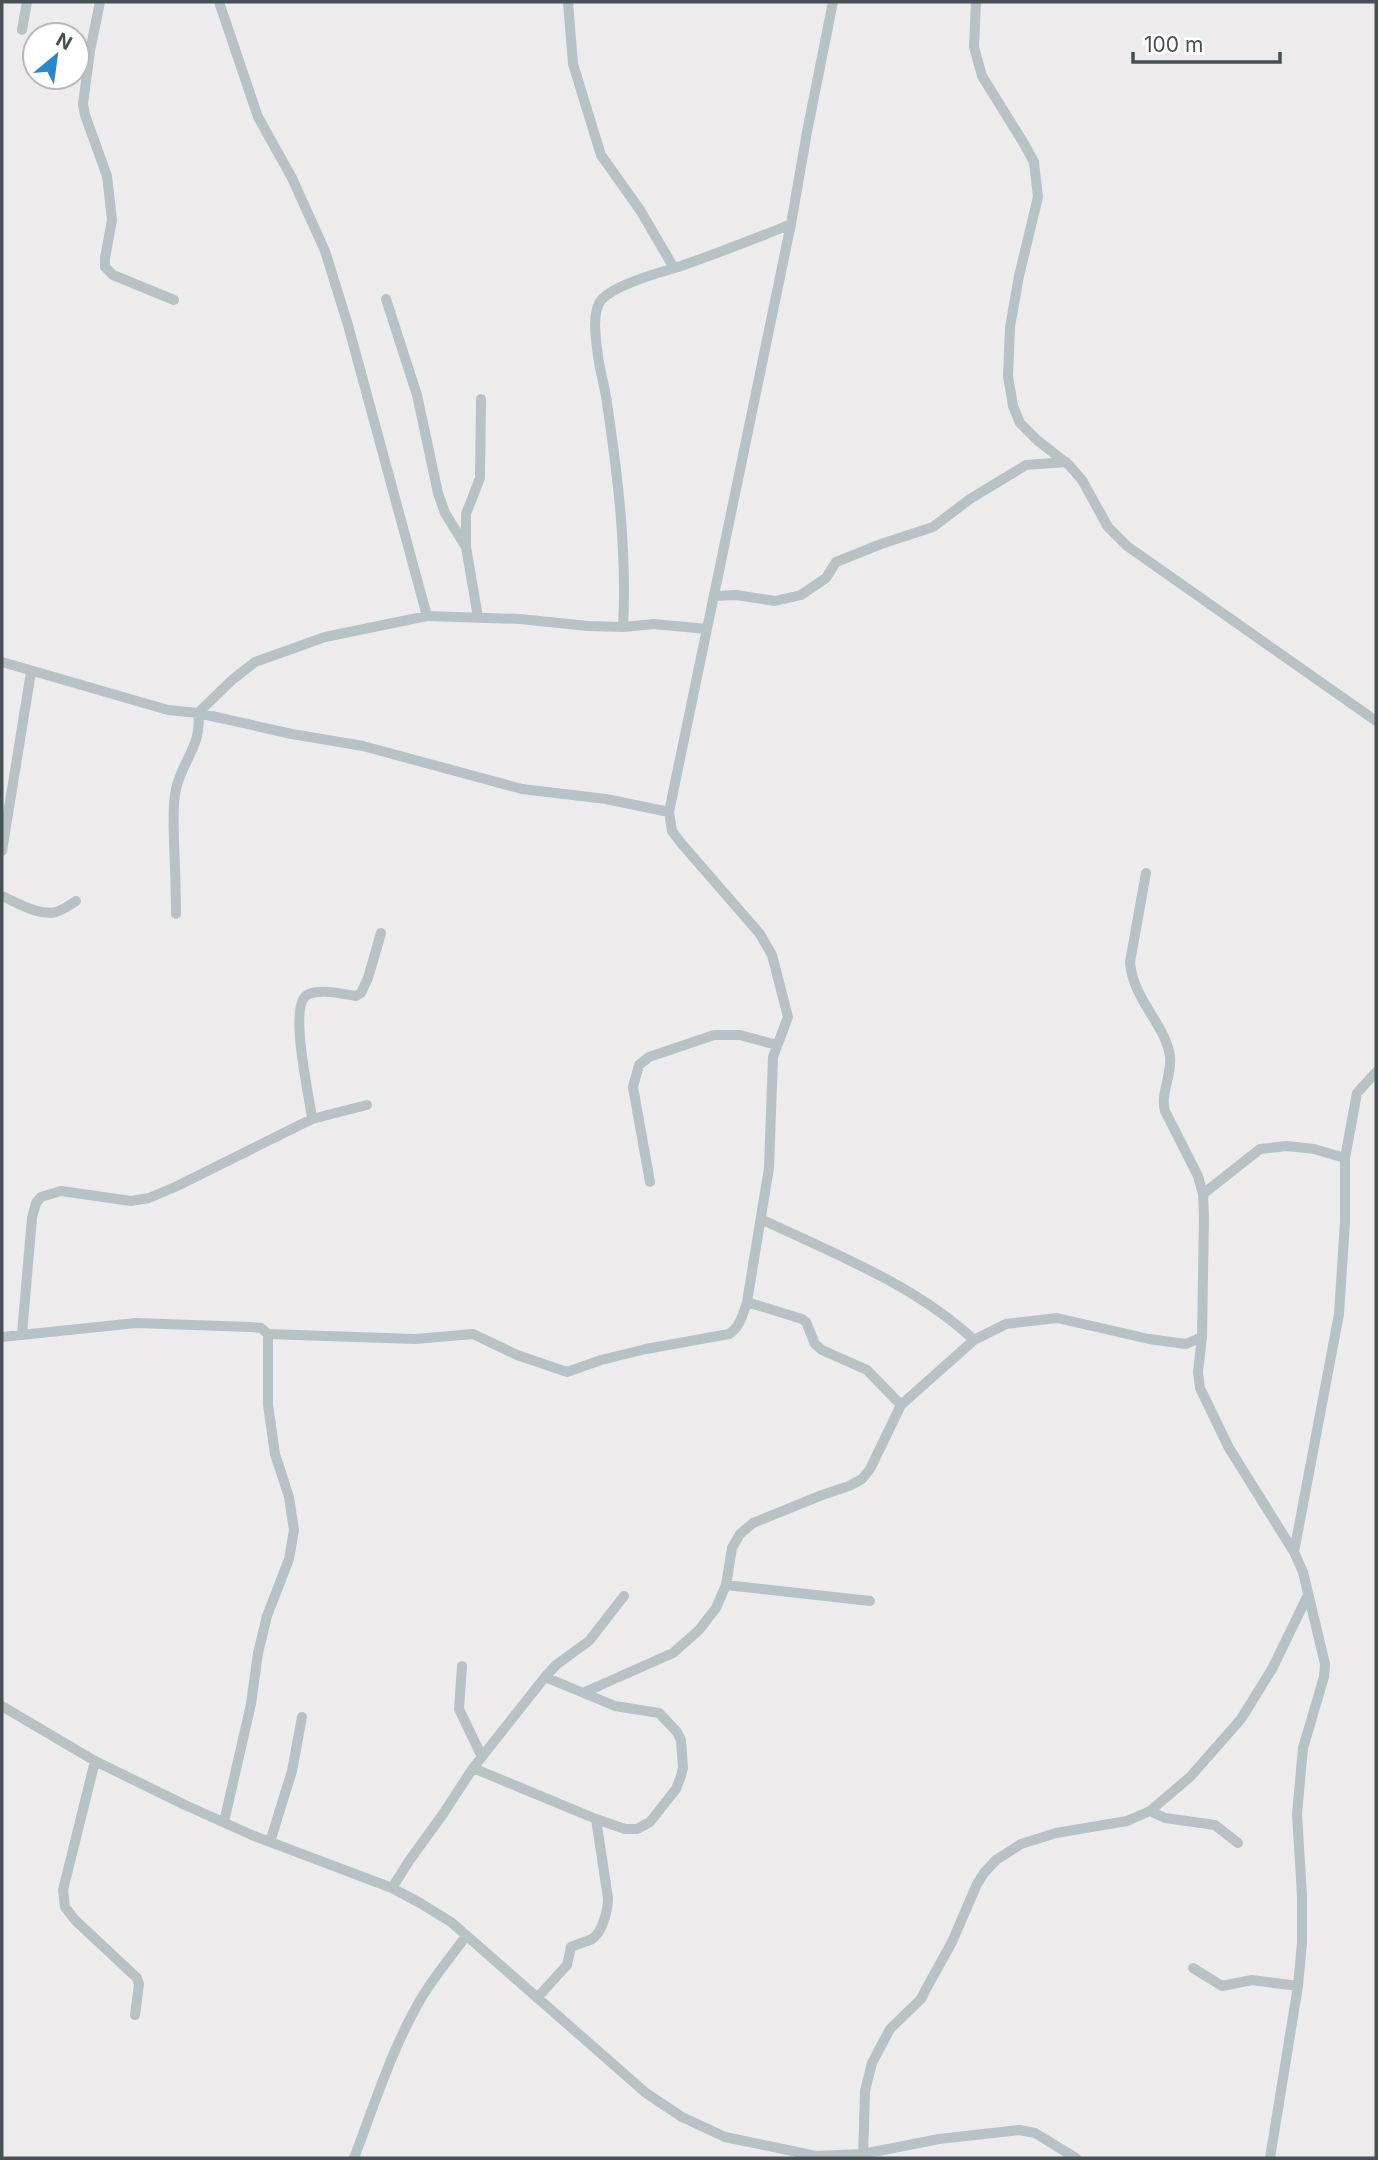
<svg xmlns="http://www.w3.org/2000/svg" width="1378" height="2160" font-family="Inter,sans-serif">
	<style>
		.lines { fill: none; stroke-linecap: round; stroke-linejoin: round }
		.minor { stroke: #b7c2c6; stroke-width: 10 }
	</style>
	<rect width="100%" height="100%" fill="#eeebec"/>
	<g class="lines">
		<path class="minor" d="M100 2 90 51 83 104 85 115 107 176 112 220 105 258V267L113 275 174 300
			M219 2 258 117 292 178 325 251 348 325 427 616
			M568 2 573 64 601 155 640 210 674 268
			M976 2 974 47 982 76 1023 142 1034 162 1038 197 1019 276 1010 327 1008 376 1013 406 1020 423 1037 440 1069 465 1082 480 1108 527 1127 546 1376 721
			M22 30 27 2
			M386 299 417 395 438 493 445 513 466 547
			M714 596 736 595 775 601 801 595 826 578 836 562 881 544 933 527 970 499 1026 465 1066 462
			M478 617 466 547V514L480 478 481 399
			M623 627C627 552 618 477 607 403 605 387 600 372 598 356 596 341 591 311 602 299 619 283 659 273 681 266 718 253 755 239 791 224
			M2 662 168 710 198 713 292 734 363 746 522 789 606 799 669 812
			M2 851 31 672
			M1146 873 1130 962C1133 1001 1166 1024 1170 1057 1172 1076 1160 1093 1165 1111L1198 1176 1203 1194 1204 1217 1202 1337 1198 1372 1200 1388 1229 1448 1294 1552 1303 1572 1325 1664 1324 1677 1303 1748 1297 1814 1302 1896V1943L1298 1986 1270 2158
			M2 896C18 903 38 916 56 912 63 910 70 905 76 901
			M176 914C176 890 175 867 174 843 174 826 172 807 176 789 182 761 203 744 198 713L232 680 255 662 325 637 427 616 520 619 588 626 623 627 654 624 707 629
			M312 1119C310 1098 288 1006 307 995 319 988 342 994 356 996L361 993 368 978 381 933
			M650 1182 633 1087 639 1065 649 1057 714 1035H740L777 1045
			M1203 1194 1260 1149 1287 1146 1314 1149 1345 1158
			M761 1219C834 1254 914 1284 974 1340
			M747 1302 802 1319 806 1322 815 1344 822 1350 867 1370 901 1405
			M22 1334 32 1218 36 1203 41 1197 61 1191 131 1201 149 1198 175 1187 312 1119 367 1105
			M2 1337 136 1323 251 1327 261 1328 268 1334 415 1339 473 1334 517 1355 567 1372 601 1360 646 1349 729 1334C740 1327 743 1314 747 1302L769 1168 773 1057 788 1017 772 955 760 934 681 843 672 831 669 812 791 224 807 132 833 2
			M1294 1552 1339 1314 1345 1222V1158L1357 1093 1376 1072
			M726 1585 870 1601
			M462 1666 459 1709 482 1757
			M585 1692 673 1653 699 1630 716 1608 726 1585 732 1548 740 1534 753 1523 822 1495 849 1486 862 1479 870 1469 901 1405 974 1340 1006 1324 1057 1318 1149 1339 1186 1344 1202 1337
			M2 1706 95 1761 185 1805 254 1836 392 1888 420 1903 451 1922 646 2093 682 2117 725 2137 816 2156 863 2154 939 2139 1019 2130 1035 2133 1076 2158
			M95 1761 63 1890 65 1907 75 1920 137 1978 139 1984 135 2015
			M473 1768 596 1819 625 1829H637L650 1822 676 1789 681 1776 683 1768 681 1740 677 1732 659 1713 615 1706 545 1677
			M1150 1811 1165 1818 1215 1825 1238 1843
			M224 1822 251 1704 258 1653 267 1616 289 1559 294 1530 289 1497 275 1454 268 1405V1334
			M270 1842 292 1771 302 1717
			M392 1888 409 1861 443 1814 473 1768 545 1677 556 1665 589 1641 624 1596
			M1193 1968 1222 1986 1252 1980 1298 1986
			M537 1998 567 1965 571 1947C577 1944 586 1942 592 1939 603 1932 608 1909 608 1898L596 1819
			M354 2158C374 2106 391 2051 419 2002 432 1979 450 1958 466 1936
			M863 2158 865 2091 872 2063 890 2029 921 1999 926 1989 952 1942 977 1884 984 1873 996 1860 1021 1844 1056 1833 1127 1821 1150 1811 1190 1777 1241 1719 1272 1669 1308 1595"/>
	</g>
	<rect width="1378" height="2160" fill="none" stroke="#465156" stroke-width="7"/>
	<g transform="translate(56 56) rotate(29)"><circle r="33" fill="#ffffff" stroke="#b5b9bb" stroke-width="2"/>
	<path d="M0-5L12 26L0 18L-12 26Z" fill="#2a88c9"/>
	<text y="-10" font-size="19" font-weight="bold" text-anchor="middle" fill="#465156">N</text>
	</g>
	<path d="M1133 52v10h147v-10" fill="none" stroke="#465156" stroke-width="3.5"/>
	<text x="1144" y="52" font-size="21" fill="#465156" stroke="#ffffff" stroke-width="5" paint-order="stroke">100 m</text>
</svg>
